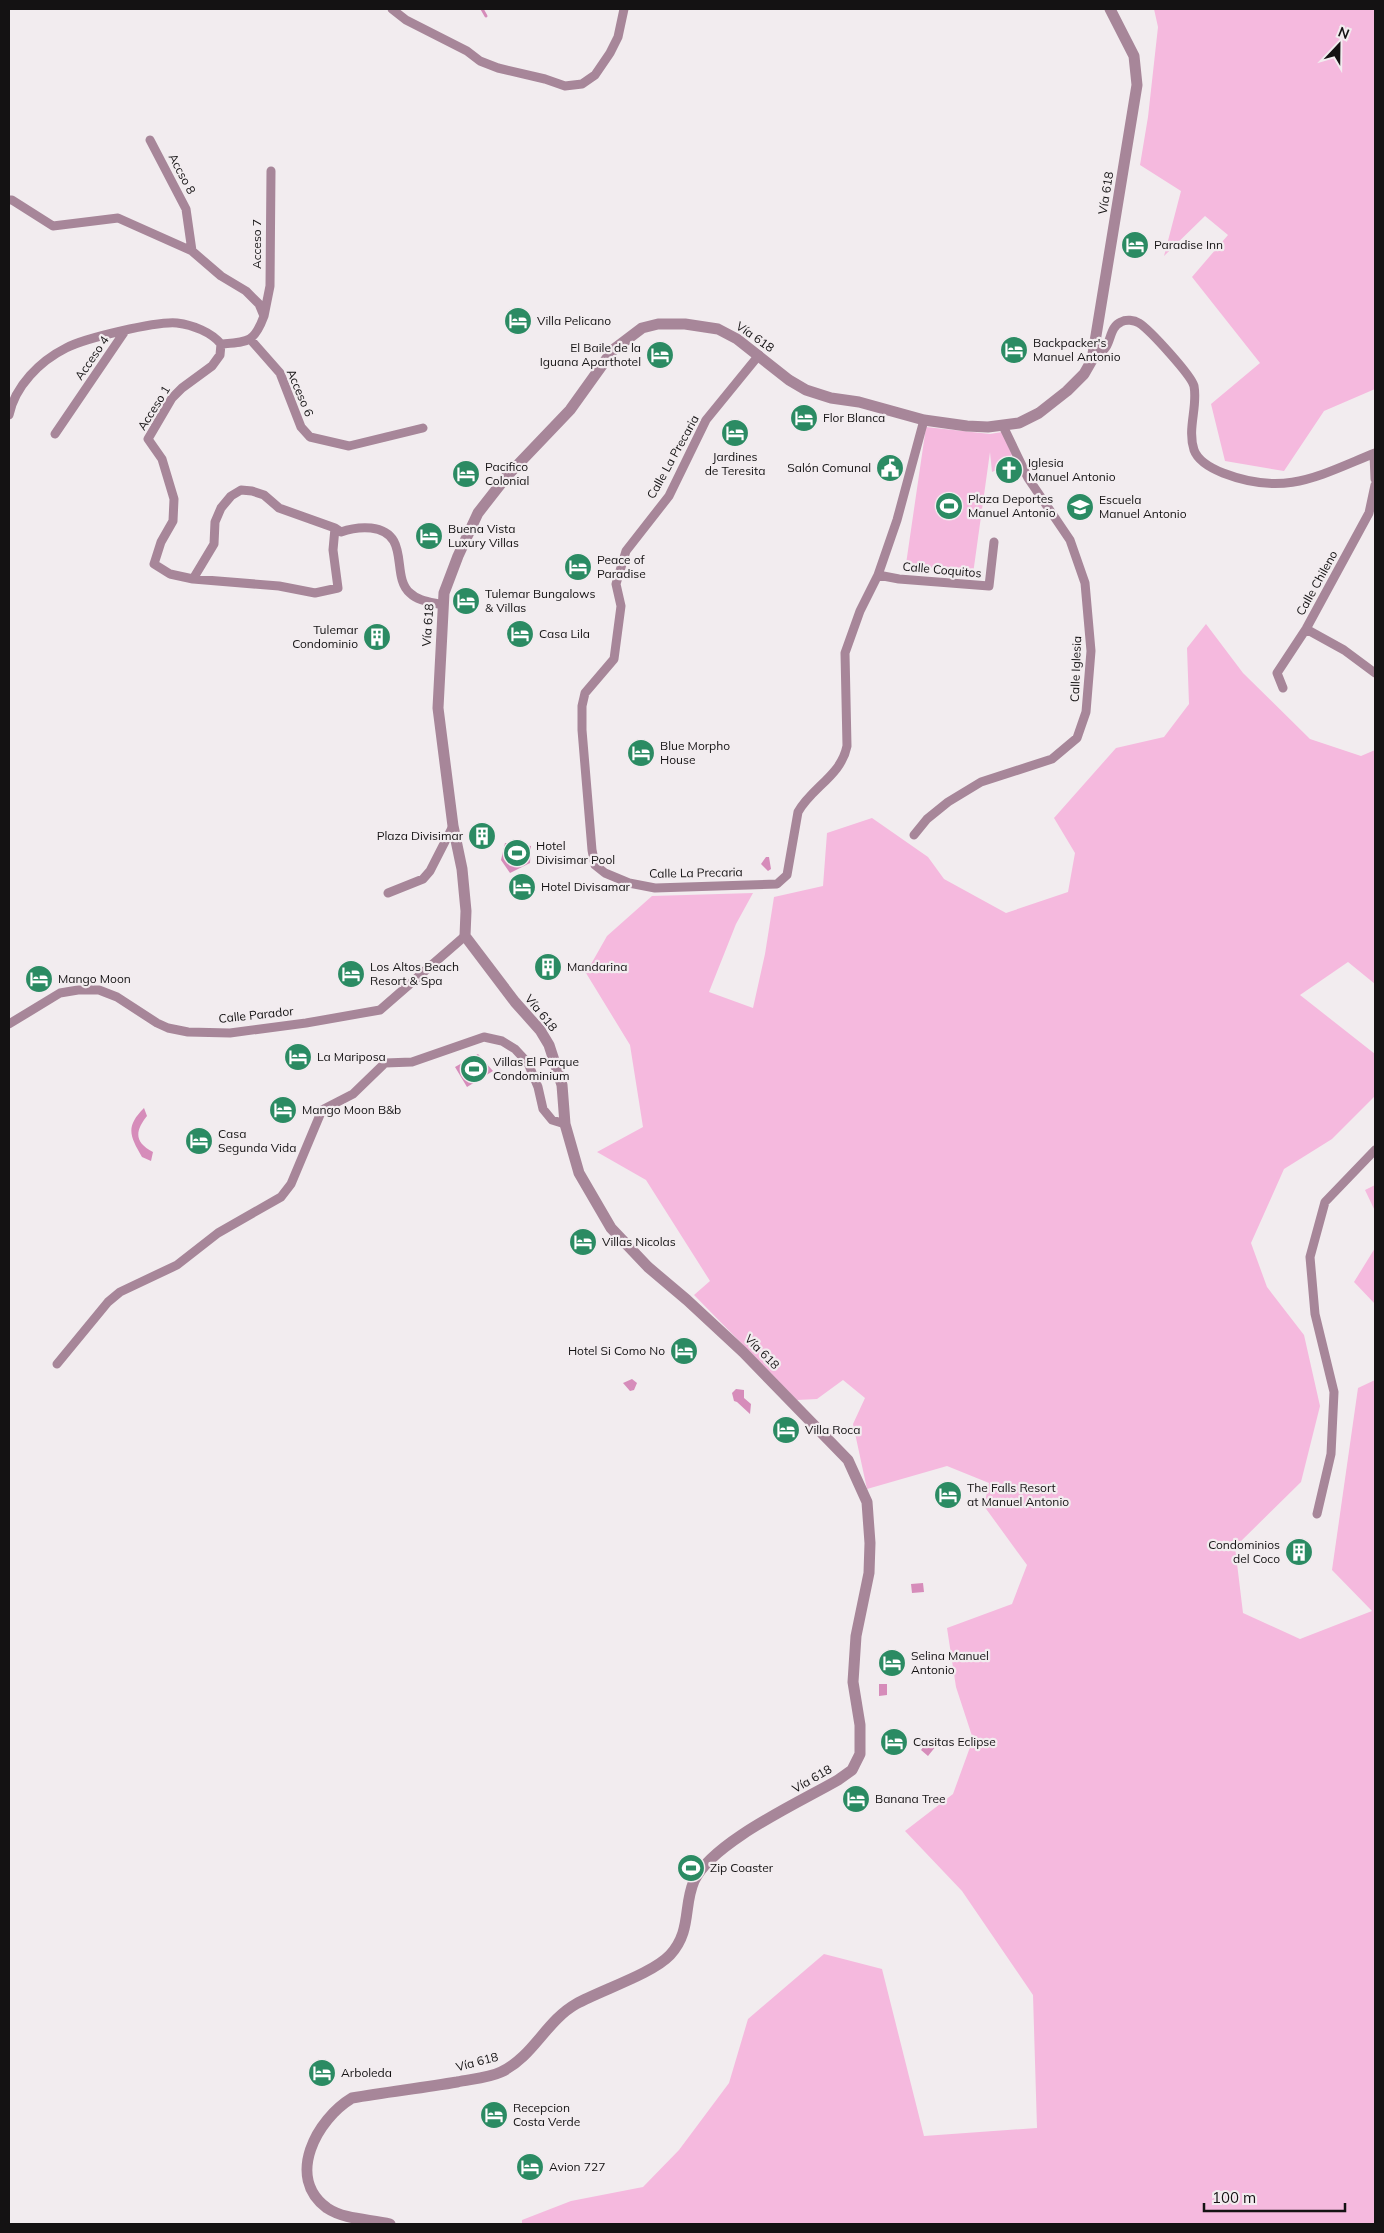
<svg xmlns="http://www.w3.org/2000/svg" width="1384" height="2233" font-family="Mulish,sans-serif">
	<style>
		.green { fill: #f5b9de }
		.water { fill: #d68cba }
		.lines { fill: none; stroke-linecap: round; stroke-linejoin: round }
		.stream { stroke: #d68cba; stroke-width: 3 }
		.minor { stroke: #a78699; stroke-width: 9 }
		.tertiary { stroke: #a78699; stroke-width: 11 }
		.labels { text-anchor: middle; stroke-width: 4.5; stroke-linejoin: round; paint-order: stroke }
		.street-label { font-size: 12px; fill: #141213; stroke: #f2ecef }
		.poi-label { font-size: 12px; fill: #141213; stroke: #f2ecef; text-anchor: start }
	</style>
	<rect width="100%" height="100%" fill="#f2ecef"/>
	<path class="green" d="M1154 9H1375V389L1324 411 1284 471 1225 461 1211 404 1260 363 1192 277 1228 235 1205 216 1164 256 1181 191 1140 165 1148 117 1158 27Z
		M926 427 990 434 1002 432 1014 454 998 462 1001 468 992 472 990 452 973 574 906 564Z
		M1206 624 1243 673 1310 739 1361 756 1375 750V984L1348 962 1300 995 1375 1054V1096L1332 1139 1284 1169 1251 1243 1267 1287 1304 1335 1320 1406 1301 1482 1235 1547 1243 1613 1300 1639 1372 1611 1332 1570 1358 1388 1375 1380V2224H522V2220L571 2201 643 2187 679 2150 729 2083 748 2019 824 1954 882 1969 924 2136 1037 2128 1033 1995 962 1891 905 1831 953 1794 973 1739 956 1687 947 1628 1012 1604 1027 1565 984 1506 989 1483 947 1466 867 1489 853 1424 865 1398 843 1380 817 1399 797 1400 694 1295 710 1281 646 1180 597 1152 643 1127 630 1045 586 973 607 936 652 896 753 893 736 924 709 992 753 1008 765 954 774 897 823 886 827 833 872 818 928 857 944 879 1006 913 1068 892 1075 853 1054 818 1116 748 1164 737 1189 704 1187 648Z
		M1375 1185V1211L1365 1190Z
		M1375 1248V1304L1354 1282Z"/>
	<path class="water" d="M505 843 531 846 530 863 510 873 501 860Z
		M766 857H769L771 869 768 871 761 864Z
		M478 1054 493 1071 467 1087 455 1067Z
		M144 1108 147 1116C135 1131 134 1142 153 1152L151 1161 142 1157C130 1136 125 1127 144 1108Z
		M632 1379 637 1383 634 1390 630 1391 623 1383Z
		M736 1389 744 1390V1398L751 1404 750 1414 737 1402 734 1401 732 1393Z
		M923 1583 924 1592 912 1593 911 1584Z
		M879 1684H887V1695L879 1696Z
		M929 1740 936 1746 928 1756 921 1750Z"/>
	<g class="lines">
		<path class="stream" d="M482 9 486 16"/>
		<path class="minor" d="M392 9 406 20 467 51 480 61 498 68 545 79 565 86 582 84 595 75 610 53 618 37 624 9
			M150 140 186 209 192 251
			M9 200H12L53 226 118 218 192 251 221 276 246 291 259 304 264 316C254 343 248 342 221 344
			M264 316 270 286 271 171
			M250 339 280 373 301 427 310 437 349 446 423 428
			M221 344 220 355 212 366 182 388 172 398 148 439 162 459 174 499 173 521 161 542 154 564 170 574 193 579 279 586 315 593 338 588 333 550 335 528 341 532C352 528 360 527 371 528 412 533 390 576 410 593 418 601 431 602 443 605
			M759 355 706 420 669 496 626 551 616 584 621 606 614 659 585 693 582 706V730L592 850 595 865 605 873 629 883 655 888 777 884 787 875 798 812C812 787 841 776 847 746L845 653 860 611 878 575 897 520 924 420
			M1092 360C1097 356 1103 352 1106 347 1111 339 1111 326 1121 322 1126 319 1134 320 1139 323 1150 330 1191 375 1194 386 1198 407 1187 428 1194 450 1198 461 1213 469 1223 473 1285 497 1318 476 1375 453
			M9 415C15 386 40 361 66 348 85 338 157 321 177 323 193 325 211 332 221 344
			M55 434 125 331
			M1374 454 1375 479
			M878 575 899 579 989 586 994 542
			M193 579 214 544 215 522 221 508 231 496 241 490 252 491 264 495 279 508 335 528
			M1306 629 1344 650 1375 673
			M1283 688 1277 673 1306 629 1369 513 1375 485
			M914 835 927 819 948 802 981 782 1052 759 1077 738 1086 712 1091 651 1085 583 1070 540 1028 478 1003 426
			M388 893 423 879 430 871 453 826
			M9 1024 60 993 78 990H99L117 997 157 1023 168 1028 188 1032 230 1033 306 1023 380 1010 465 936
			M57 1364 108 1302 120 1292 177 1265 218 1233 281 1197 291 1184 322 1110 353 1094 385 1063 412 1062 484 1037 502 1041 515 1049 528 1063 538 1087 543 1109 552 1120 565 1124
			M1317 1514 1331 1454 1334 1392 1315 1314 1310 1257 1325 1202 1375 1150"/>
		<path class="tertiary" d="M390 2224C370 2219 345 2220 327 2208 285 2177 317 2119 352 2098 387 2092 422 2088 457 2082 471 2079 488 2078 501 2072 533 2057 546 2021 576 2004 601 1990 652 1974 670 1955 692 1931 683 1906 694 1881 712 1842 800 1802 838 1780L852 1770 860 1754V1725L853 1682 856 1636 869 1573 870 1543 867 1502 848 1460 743 1352 687 1300 648 1267 611 1228 579 1173 565 1124 562 1085 549 1045 540 1030 515 1002 465 936 466 911 462 869 453 826 438 708 444 593 458 556 478 513 507 476 570 410 613 350 642 328 658 324H685L718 329 737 339 789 380 806 390 831 398 859 402 924 420 967 426 988 427 1019 423 1039 413 1067 391 1084 374 1092 360 1137 85 1134 56 1110 9"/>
	</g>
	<defs>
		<g id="hotel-disc" transform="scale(1.4375)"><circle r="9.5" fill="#2b8b63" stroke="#f2ecef"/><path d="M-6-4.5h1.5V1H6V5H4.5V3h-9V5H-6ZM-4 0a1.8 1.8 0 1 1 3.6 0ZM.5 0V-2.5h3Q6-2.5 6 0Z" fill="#fff"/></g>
		<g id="civic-disc" transform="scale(1.4375)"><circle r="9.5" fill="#2b8b63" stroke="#f2ecef"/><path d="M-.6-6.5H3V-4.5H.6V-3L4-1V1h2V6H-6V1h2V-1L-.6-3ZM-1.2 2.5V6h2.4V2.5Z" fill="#fff"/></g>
		<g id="church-disc" transform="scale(1.4375)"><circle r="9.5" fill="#2b8b63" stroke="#f2ecef"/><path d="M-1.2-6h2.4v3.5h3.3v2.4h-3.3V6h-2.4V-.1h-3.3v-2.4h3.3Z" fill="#fff"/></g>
		<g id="stadium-disc" transform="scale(1.4375)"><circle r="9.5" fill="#2b8b63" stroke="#f2ecef"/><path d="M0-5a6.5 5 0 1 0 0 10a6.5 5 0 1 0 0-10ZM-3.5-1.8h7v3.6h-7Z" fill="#fff"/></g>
		<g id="school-disc" transform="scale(1.4375)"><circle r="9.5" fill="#2b8b63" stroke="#f2ecef"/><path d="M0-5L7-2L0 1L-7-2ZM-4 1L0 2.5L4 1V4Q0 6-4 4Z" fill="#fff"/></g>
		<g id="building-disc" transform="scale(1.4375)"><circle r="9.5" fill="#2b8b63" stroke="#f2ecef"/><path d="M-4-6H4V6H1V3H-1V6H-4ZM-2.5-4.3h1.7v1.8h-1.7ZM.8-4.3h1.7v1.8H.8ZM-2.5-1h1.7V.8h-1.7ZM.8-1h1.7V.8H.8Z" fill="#fff"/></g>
	</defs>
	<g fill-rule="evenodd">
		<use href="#hotel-disc" x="1135" y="245"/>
		<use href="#hotel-disc" x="518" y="321"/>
		<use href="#hotel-disc" x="1014" y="350"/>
		<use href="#hotel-disc" x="660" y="355"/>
		<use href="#hotel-disc" x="804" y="418"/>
		<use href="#hotel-disc" x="735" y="433"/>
		<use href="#civic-disc" x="890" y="468"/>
		<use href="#church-disc" x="1009" y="470"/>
		<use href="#hotel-disc" x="466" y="474"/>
		<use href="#stadium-disc" x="949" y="506"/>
		<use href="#school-disc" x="1080" y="507"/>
		<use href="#hotel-disc" x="429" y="536"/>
		<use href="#hotel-disc" x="578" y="567"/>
		<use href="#hotel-disc" x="466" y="601"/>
		<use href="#hotel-disc" x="520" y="634"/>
		<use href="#building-disc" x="377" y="637"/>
		<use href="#hotel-disc" x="641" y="753"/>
		<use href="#building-disc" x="482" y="836"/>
		<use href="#stadium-disc" x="517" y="853"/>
		<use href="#hotel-disc" x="522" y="887"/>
		<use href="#building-disc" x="548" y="967"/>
		<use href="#hotel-disc" x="351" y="974"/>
		<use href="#hotel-disc" x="39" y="979"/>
		<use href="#hotel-disc" x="298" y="1057"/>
		<use href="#stadium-disc" x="474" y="1069"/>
		<use href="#hotel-disc" x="283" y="1110"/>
		<use href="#hotel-disc" x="199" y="1141"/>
		<use href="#hotel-disc" x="583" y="1242"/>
		<use href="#hotel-disc" x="684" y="1351"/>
		<use href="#hotel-disc" x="786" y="1430"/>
		<use href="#hotel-disc" x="948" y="1495"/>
		<use href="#building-disc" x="1299" y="1552"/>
		<use href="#hotel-disc" x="892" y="1663"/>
		<use href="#hotel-disc" x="894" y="1742"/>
		<use href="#hotel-disc" x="856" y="1799"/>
		<use href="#stadium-disc" x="691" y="1868"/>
		<use href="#hotel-disc" x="322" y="2073"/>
		<use href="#hotel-disc" x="494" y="2115"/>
		<use href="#hotel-disc" x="530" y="2167"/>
	</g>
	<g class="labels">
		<g class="street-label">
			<text transform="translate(182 174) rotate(62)" y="4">Accso 8</text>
			<text transform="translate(1106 193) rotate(-81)" y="4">Vía 618</text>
			<text transform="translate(257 244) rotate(-90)" y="4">Acceso 7</text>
			<text transform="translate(755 337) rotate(35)" y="4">Vía 618</text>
			<text transform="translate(92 358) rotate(-56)" y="4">Acceso 4</text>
			<text transform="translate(300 393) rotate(67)" y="4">Acceso 6</text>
			<text transform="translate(154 408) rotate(-58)" y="4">Acceso 1</text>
			<text transform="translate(673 457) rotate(-61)" y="4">Calle La Precaria</text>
			<text transform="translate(942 570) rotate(5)" y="4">Calle Coquitos</text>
			<text transform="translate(1317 583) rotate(-61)" y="4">Calle Chileno</text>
			<text transform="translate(428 625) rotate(-86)" y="4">Vía 618</text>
			<text transform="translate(1076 669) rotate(-88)" y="4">Calle Iglesia</text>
			<text transform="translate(696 873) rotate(-1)" y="4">Calle La Precaria</text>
			<text transform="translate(541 1013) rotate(51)" y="4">Vía 618</text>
			<text transform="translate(256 1015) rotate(-6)" y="4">Calle Parador</text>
			<text transform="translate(762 1352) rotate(45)" y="4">Vía 618</text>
			<text transform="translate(812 1779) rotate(-30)" y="4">Vía 618</text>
			<text transform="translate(477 2062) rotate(-15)" y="4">Vía 618</text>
		</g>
		<g class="poi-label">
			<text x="1154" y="249">Paradise Inn</text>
			<text x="537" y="325">Villa Pelicano</text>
			<text x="1033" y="347">Backpacker's<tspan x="1033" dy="14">Manuel Antonio</tspan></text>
			<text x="641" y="352" text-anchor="end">El Baile de la<tspan x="641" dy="14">Iguana Aparthotel</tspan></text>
			<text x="823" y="422">Flor Blanca</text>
			<text x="735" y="461" text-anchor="middle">Jardines<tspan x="735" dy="14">de Teresita</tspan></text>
			<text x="1028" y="467">Iglesia<tspan x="1028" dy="14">Manuel Antonio</tspan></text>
			<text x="485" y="471">Pacifico<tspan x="485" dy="14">Colonial</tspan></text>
			<text x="871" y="472" text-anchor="end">Salón Comunal</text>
			<text x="968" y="503">Plaza Deportes<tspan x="968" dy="14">Manuel Antonio</tspan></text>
			<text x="1099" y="504">Escuela<tspan x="1099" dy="14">Manuel Antonio</tspan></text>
			<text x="448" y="533">Buena Vista<tspan x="448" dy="14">Luxury Villas</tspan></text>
			<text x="597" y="564">Peace of<tspan x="597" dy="14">Paradise</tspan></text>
			<text x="485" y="598">Tulemar Bungalows<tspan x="485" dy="14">&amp; Villas</tspan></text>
			<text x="358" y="634" text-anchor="end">Tulemar<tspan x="358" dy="14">Condominio</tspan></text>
			<text x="539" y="638">Casa Lila</text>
			<text x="660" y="750">Blue Morpho<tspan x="660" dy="14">House</tspan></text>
			<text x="463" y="840" text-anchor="end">Plaza Divisimar</text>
			<text x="536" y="850">Hotel<tspan x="536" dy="14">Divisimar Pool</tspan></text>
			<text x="541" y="891">Hotel Divisamar</text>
			<text x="370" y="971">Los Altos Beach<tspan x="370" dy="14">Resort &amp; Spa</tspan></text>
			<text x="567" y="971">Mandarina</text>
			<text x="58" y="983">Mango Moon</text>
			<text x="317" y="1061">La Mariposa</text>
			<text x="493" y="1066">Villas El Parque<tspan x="493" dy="14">Condominium</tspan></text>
			<text x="302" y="1114">Mango Moon B&amp;b</text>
			<text x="218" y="1138">Casa<tspan x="218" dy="14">Segunda Vida</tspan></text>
			<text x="602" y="1246">Villas Nicolas</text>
			<text x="665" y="1355" text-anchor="end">Hotel Si Como No</text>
			<text x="805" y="1434">Villa Roca</text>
			<text x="967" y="1492">The Falls Resort<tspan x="967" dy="14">at Manuel Antonio</tspan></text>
			<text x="1280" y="1549" text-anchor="end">Condominios<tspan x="1280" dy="14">del Coco</tspan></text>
			<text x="911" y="1660">Selina Manuel<tspan x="911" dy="14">Antonio</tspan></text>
			<text x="913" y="1746">Casitas Eclipse</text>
			<text x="875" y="1803">Banana Tree</text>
			<text x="710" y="1872">Zip Coaster</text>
			<text x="341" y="2077">Arboleda</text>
			<text x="513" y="2112">Recepcion<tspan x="513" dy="14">Costa Verde</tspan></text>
			<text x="549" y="2171">Avion 727</text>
		</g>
	</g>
	<rect width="1384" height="2233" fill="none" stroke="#141213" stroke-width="20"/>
	<g transform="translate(1339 45) rotate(22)" stroke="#f2ecef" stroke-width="4" paint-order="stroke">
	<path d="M0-4L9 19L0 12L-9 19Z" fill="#141213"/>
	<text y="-8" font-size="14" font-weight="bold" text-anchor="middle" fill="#141213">N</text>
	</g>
	<path d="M1204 2203v8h141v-8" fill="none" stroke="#141213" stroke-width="2.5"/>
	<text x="1212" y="2203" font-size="15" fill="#141213" stroke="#f2ecef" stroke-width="4" paint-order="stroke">100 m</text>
</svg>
